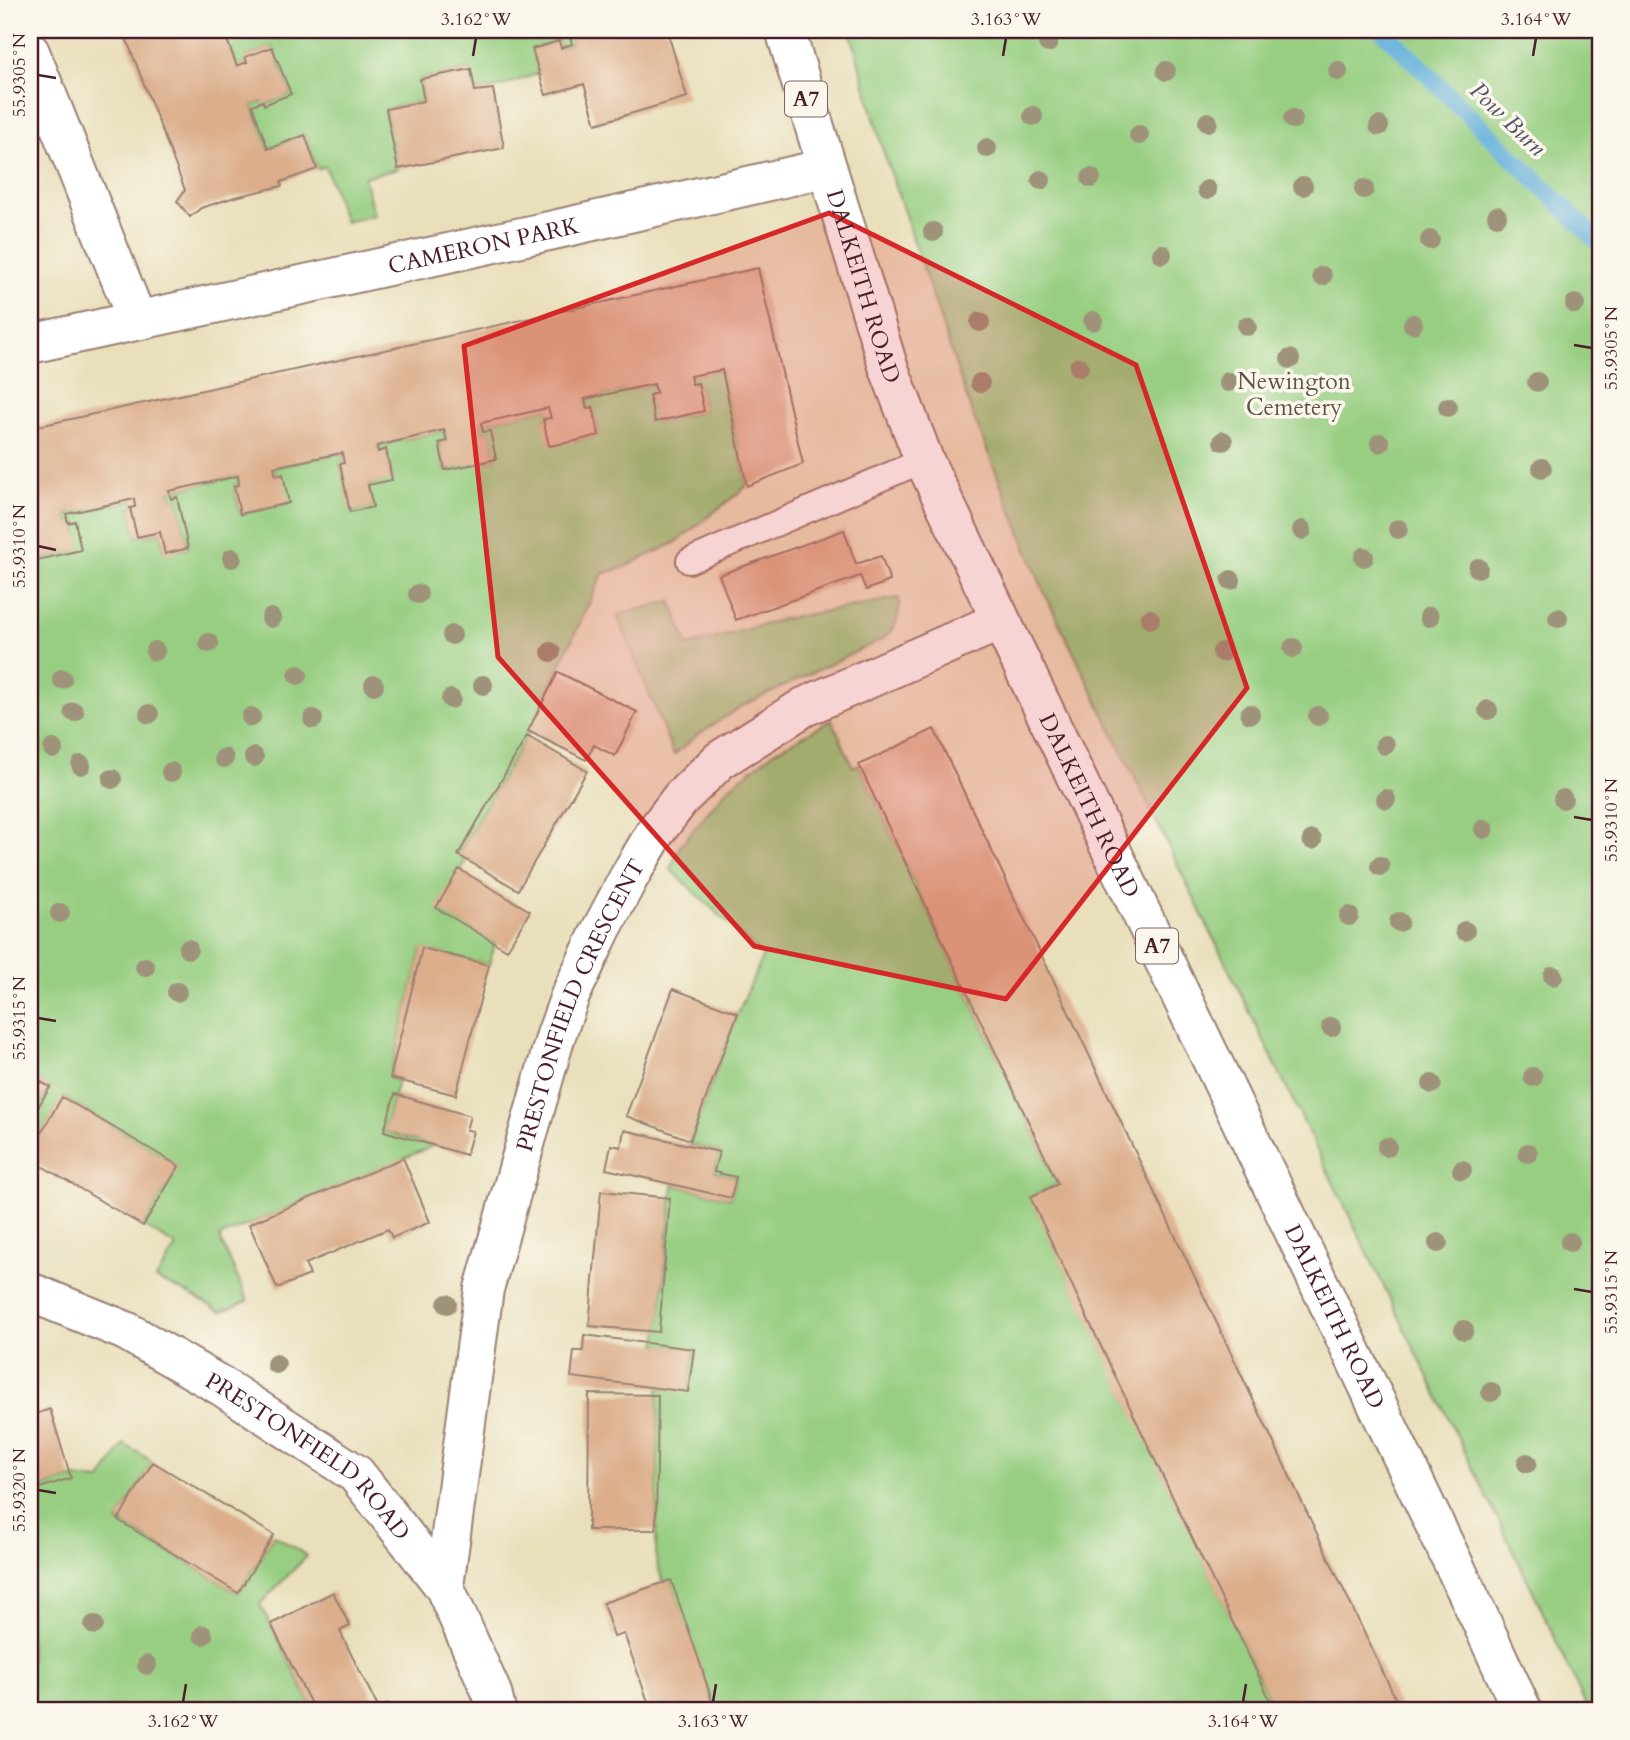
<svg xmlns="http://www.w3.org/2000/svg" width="1630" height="1740" font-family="Cardo,serif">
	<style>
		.green { fill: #97ce81; stroke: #707656; stroke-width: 2 }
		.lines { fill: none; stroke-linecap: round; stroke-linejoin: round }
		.stream { stroke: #60afda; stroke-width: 18 }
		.building { fill: #dcae8b }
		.lane-casing { stroke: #9a7f73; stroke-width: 28 }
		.street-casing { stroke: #9a7f73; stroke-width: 42 }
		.primary-casing { stroke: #9a7f73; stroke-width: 42 }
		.lane { stroke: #fff; stroke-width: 24 }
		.street { stroke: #fff; stroke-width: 38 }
		.primary { stroke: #fff; stroke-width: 38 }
		.tree { fill: #9e937a }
		.marked { fill: #d62828; fill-opacity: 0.2; stroke: #d62828; stroke-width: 5; stroke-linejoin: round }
		.ticks { fill: none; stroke: #4a1f2b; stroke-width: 2.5 }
		.labels { text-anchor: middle; stroke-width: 7; stroke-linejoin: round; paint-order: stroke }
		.shield { fill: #fbf7ec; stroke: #7f6065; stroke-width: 2 }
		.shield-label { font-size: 21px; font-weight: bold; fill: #4a1f2b }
		.street-label { font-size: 23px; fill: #4a1f2b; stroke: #fbf7ec }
		.park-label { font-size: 23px; fill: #615445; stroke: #fbf7ec }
		.water-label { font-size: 24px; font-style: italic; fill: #525168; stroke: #fbf7ec }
		.neatline { fill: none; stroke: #4a1f2b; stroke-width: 2.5 }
		.ticks-label { font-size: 18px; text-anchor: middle; fill: #4a1f2b }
	</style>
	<rect width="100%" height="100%" fill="#fbf7ec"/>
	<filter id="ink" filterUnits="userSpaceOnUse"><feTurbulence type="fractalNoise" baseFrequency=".0143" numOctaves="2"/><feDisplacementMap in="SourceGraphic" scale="14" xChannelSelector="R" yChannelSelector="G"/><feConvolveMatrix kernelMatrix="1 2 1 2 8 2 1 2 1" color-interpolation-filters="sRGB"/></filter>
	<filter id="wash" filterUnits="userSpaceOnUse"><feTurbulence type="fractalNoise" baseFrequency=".00686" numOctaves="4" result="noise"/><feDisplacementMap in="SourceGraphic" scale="28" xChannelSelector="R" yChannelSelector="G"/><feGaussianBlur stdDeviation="1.57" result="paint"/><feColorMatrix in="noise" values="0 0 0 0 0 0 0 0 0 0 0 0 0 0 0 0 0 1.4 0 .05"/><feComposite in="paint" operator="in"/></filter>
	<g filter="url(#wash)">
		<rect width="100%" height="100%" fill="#e9dfbb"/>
		<path class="green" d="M223 30H568L572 44 561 48 558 41 533 49 539 73 493 89 475 91 470 69 420 79 424 101 386 109 398 169 364 177 374 215 345 222 325 166 317 169 305 135 268 149 252 105 263 101 265 105 291 94 272 47 246 57 247 62 237 66Z
			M850 30H1600V1710H1588L1534 1593 1045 594 971 410 883 150Z
			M722 370 747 486 675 543 620 569 603 573 527 736 458 854 466 860 437 908 495 942 489 965 422 949 390 1078 398 1081 384 1131 433 1146 219 1237 248 1301 221 1312 191 1295 156 1279 176 1246 143 1226 178 1166 63 1097 30 1152V1121L50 1088 30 1076V545L33 561 80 550 75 521 68 523 66 514 134 499 135 507 130 508 137 537 160 532 165 553 188 548 177 498 171 499 169 491 238 476 239 485 234 486 240 514 289 503 276 476 274 467 342 453 344 463 340 464 351 512 372 507 368 485 392 479 386 450 378 452 377 446 444 430 447 441 439 443 445 470 496 459 490 431 483 432 481 423 548 408 551 418 544 419 575 441 599 435 593 408 587 409 585 399 654 384 656 393 649 395 656 422 704 411 698 384H692L690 376Z
			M899 598C900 616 897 627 883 639L742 706 696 736 674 755 617 615 671 601 688 646 783 619Z
			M832 720 853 767 859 765 1058 1184 1031 1197 1275 1710H715L671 1581 663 1583 656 1559 658 1388 688 1391 694 1350 657 1345 673 1185 731 1198 736 1177 714 1172 719 1152 689 1144 738 1013 763 956 670 869 680 846 727 789 775 751Z
			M124 1444 153 1462 118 1521 238 1593 274 1535 307 1556 260 1604 314 1710H30V1491L71 1478 101 1480Z"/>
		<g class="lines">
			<path class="stream" d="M1382 30 1600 243"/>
		</g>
		<g id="blocks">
			<path class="building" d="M123 30H223L237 66 247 62 245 57 272 47 291 94 264 105 263 101 252 105 268 149 305 135 317 169 281 182 282 186 235 197 201 208 190 217 177 201 185 190Z
				M568 30H667L687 97 596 124 584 84 546 95 539 73 532 49 559 41 561 48 572 44Z
				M471 69 475 91 493 89 504 148 398 169 386 109 424 101 420 79Z
				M758 268 803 464 747 486 722 370 690 376 692 384 698 383 704 411 655 422 649 395 656 393 654 384 585 399 587 409 593 407 599 435 575 441 549 446 543 419 551 418 548 408 481 423 483 432 490 431 496 459 470 465 445 470 439 443 447 441 444 430 377 446 378 452 386 449 392 480 368 485 373 507 350 512 340 464 344 463 342 453 274 467 276 476 283 474 289 503 262 509 240 514 234 486 239 485 238 476 169 491 171 499 177 497 188 548 165 554 160 532 137 537 130 508 135 507 134 499 66 514 68 523 75 521 81 550 33 561 30 545V530L32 529 30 520V428Z
				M844 530 856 564 881 556 890 581 866 590 860 576 736 620 719 575Z
				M558 672 637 712 615 756 594 745 586 760 528 731Z
				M934 729 970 805 1401 1710H1275L1193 1540 1030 1197 1058 1184 859 765Z
				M527 736 587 771 518 890 458 855Z
				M459 869 530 911 507 950 436 908Z
				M422 948 489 965 456 1095 390 1078Z
				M673 989 738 1013 690 1140 626 1116Z
				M30 1076 50 1087 30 1121Z
				M395 1094 470 1116 466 1130 473 1131 466 1155 384 1131Z
				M62 1097 179 1166 143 1226 30 1159V1152Z
				M624 1130 719 1152 714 1172 736 1177 731 1198 606 1169 611 1145 621 1147Z
				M403 1158 430 1222 392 1238 388 1229 305 1264 310 1275 277 1288 249 1224Z
				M601 1191 670 1198 659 1332 589 1326Z
				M584 1335 694 1349 688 1392 571 1377 574 1351H583Z
				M589 1394 658 1395 656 1530H588Z
				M50 1409 71 1478 30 1491V1416Z
				M153 1462 274 1535 238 1593 118 1520Z
				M671 1580 698 1657 715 1710H651L624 1634 614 1637 603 1603Z
				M333 1592 350 1626 340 1631 350 1652 379 1709 388 1704 392 1710H314L271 1624Z"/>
		</g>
	</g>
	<g filter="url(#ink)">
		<use href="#blocks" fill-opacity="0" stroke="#9a7f73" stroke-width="2"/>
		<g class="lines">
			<g class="lane-casing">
				<path id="lane" d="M689 561 924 460"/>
			</g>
			<g class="street-casing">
				<g id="street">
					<path d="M30 52 137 320"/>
					<path id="s1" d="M30 344 558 229 827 168"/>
					<path id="s2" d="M30 1292 126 1331 223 1387 356 1474 444 1586 492 1693 496 1710"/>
					<path id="s3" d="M444 1586 484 1289 556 1035 570 996 601 930 629 877 656 831 681 798 720 760 804 707 1000 621"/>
				</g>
			</g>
			<g class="primary-casing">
				<g id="primary">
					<path id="s4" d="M785 30 888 366 924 460 1481 1621 1522 1710"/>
				</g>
			</g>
			<use href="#lane" class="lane"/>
			<use href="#street" class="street"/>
			<use href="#primary" class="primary"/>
		</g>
		<g class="tree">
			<circle cx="1048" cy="43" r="10"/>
			<circle cx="1166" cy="71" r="10"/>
			<circle cx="1338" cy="71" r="10"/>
			<circle cx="1033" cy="116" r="10"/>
			<circle cx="1293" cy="119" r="10"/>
			<circle cx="1208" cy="122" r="10"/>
			<circle cx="1379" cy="126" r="10"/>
			<circle cx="1139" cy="135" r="10"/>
			<circle cx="987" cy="148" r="10"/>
			<circle cx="1091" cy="178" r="10"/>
			<circle cx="1041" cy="180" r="10"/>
			<circle cx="1303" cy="186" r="10"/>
			<circle cx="1364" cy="189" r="10"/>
			<circle cx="1207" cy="190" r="10"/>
			<circle cx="1497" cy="216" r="10"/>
			<circle cx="933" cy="232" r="10"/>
			<circle cx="1430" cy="240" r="10"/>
			<circle cx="1162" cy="254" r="10"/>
			<circle cx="1322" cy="276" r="10"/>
			<circle cx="1575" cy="304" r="10"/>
			<circle cx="1093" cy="321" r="10"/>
			<circle cx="980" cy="322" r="10"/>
			<circle cx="1413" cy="324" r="10"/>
			<circle cx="1247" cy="326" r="10"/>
			<circle cx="1290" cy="359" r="10"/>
			<circle cx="1079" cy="367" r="10"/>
			<circle cx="1228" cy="382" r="10"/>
			<circle cx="1537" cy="382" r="10"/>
			<circle cx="980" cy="383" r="10"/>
			<circle cx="1448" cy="407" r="10"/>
			<circle cx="1223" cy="441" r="10"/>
			<circle cx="1380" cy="443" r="10"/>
			<circle cx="1542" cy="468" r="10"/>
			<circle cx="1398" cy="529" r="10"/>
			<circle cx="1302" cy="530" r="10"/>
			<circle cx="1364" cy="557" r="10"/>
			<circle cx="232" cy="558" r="10"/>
			<circle cx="1478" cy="568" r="10"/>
			<circle cx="1231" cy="580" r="10"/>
			<circle cx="418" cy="594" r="10"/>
			<circle cx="1429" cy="617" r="10"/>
			<circle cx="271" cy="618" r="10"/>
			<circle cx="1558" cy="618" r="10"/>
			<circle cx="1150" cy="619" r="10"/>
			<circle cx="452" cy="635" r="10"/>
			<circle cx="209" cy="643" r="10"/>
			<circle cx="1293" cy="648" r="10"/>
			<circle cx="155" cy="651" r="10"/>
			<circle cx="551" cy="652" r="10"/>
			<circle cx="1222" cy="652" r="10"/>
			<circle cx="298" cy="675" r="10"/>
			<circle cx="62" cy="679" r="10"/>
			<circle cx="374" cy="685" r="10"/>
			<circle cx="483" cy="685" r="10"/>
			<circle cx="451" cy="699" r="10"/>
			<circle cx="1488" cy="710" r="10"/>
			<circle cx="74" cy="712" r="10"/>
			<circle cx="149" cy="714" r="10"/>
			<circle cx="1250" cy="714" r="10"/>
			<circle cx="1318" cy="716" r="10"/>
			<circle cx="251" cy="717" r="10"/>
			<circle cx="313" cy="719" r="10"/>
			<circle cx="1385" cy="745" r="10"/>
			<circle cx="53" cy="749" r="10"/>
			<circle cx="254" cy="757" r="10"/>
			<circle cx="224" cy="758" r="10"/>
			<circle cx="81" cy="765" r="10"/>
			<circle cx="171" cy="772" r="10"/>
			<circle cx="112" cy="779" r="10"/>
			<circle cx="1386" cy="799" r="10"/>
			<circle cx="1563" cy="799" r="10"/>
			<circle cx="1484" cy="829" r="10"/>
			<circle cx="1312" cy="840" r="10"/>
			<circle cx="1380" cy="866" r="10"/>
			<circle cx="60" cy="913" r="10"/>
			<circle cx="1349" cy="916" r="10"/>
			<circle cx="1399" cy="922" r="10"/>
			<circle cx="1465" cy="931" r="10"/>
			<circle cx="188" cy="949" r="10"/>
			<circle cx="145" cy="967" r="10"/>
			<circle cx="1553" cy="976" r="10"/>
			<circle cx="177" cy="992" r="10"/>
			<circle cx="1331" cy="1027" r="10"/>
			<circle cx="1533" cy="1077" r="10"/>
			<circle cx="1432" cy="1084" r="10"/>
			<circle cx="1387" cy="1147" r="10"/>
			<circle cx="1528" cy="1153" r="10"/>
			<circle cx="1462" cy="1170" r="10"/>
			<circle cx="1570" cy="1242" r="10"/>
			<circle cx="1438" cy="1243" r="10"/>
			<circle cx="447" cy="1304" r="10"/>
			<circle cx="1464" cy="1330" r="10"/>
			<circle cx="276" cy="1364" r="10"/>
			<circle cx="1491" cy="1392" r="10"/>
			<circle cx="1527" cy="1463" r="10"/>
			<circle cx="94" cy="1625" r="10"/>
			<circle cx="203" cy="1635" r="10"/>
			<circle cx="147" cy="1665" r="10"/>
		</g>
	</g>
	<path class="marked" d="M829 213 1136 365 1247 688 1006 999 754 946 498 657 464 346Z"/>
	<path class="ticks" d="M473 56 476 38M1003 56 1006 38M1533 56 1536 38M38 75 56 78M1574 345 1592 348M38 546 56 550M1574 817 1592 820M38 1018 56 1021M1574 1289 1592 1292M38 1490 56 1493M183 1702 186 1684M713 1702 716 1684M1243 1702 1246 1684"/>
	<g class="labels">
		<g class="shield">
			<rect x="785" y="81.5" width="42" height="35" rx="5"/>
			<rect x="1136" y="928.5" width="42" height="35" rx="5"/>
		</g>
		<g class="shield-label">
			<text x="806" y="106">A7</text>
			<text x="1157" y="953">A7</text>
		</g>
		<g class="street-label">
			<text dy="8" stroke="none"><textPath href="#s1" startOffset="464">CAMERON PARK</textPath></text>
			<text dy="8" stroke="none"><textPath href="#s4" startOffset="268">DALKEITH ROAD</textPath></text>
			<text dy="8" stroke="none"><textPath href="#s4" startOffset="835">DALKEITH ROAD</textPath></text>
			<text dy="8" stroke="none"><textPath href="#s3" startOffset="600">PRESTONFIELD CRESCENT</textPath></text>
			<text dy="8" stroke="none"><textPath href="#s4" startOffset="1402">DALKEITH ROAD</textPath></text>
			<text dy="8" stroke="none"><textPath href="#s2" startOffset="326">PRESTONFIELD ROAD</textPath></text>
		</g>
		<g class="park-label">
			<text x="1294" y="389">Newington<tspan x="1294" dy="26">Cemetery</tspan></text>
		</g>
		<g class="water-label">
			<text transform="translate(1508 119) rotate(44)" y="8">Pow Burn</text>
		</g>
	</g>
	<rect width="1630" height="1740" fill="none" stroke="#fbf7ec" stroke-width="77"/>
	<rect x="38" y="38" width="1554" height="1664" class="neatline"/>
	<g class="ticks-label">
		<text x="476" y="25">3.162°W</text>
		<text x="1006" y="25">3.163°W</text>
		<text x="1536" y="25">3.164°W</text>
		<text transform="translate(19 75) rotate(-90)" y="6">55.9305°N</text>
		<text transform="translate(1611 348) rotate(-90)" y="6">55.9305°N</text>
		<text transform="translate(19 546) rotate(-90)" y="6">55.9310°N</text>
		<text transform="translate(1611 820) rotate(-90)" y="6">55.9310°N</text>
		<text transform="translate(19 1018) rotate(-90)" y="6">55.9315°N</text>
		<text transform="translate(1611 1292) rotate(-90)" y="6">55.9315°N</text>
		<text transform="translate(19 1490) rotate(-90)" y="6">55.9320°N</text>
		<text x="183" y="1727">3.162°W</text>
		<text x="713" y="1727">3.163°W</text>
		<text x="1243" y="1727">3.164°W</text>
	</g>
</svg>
